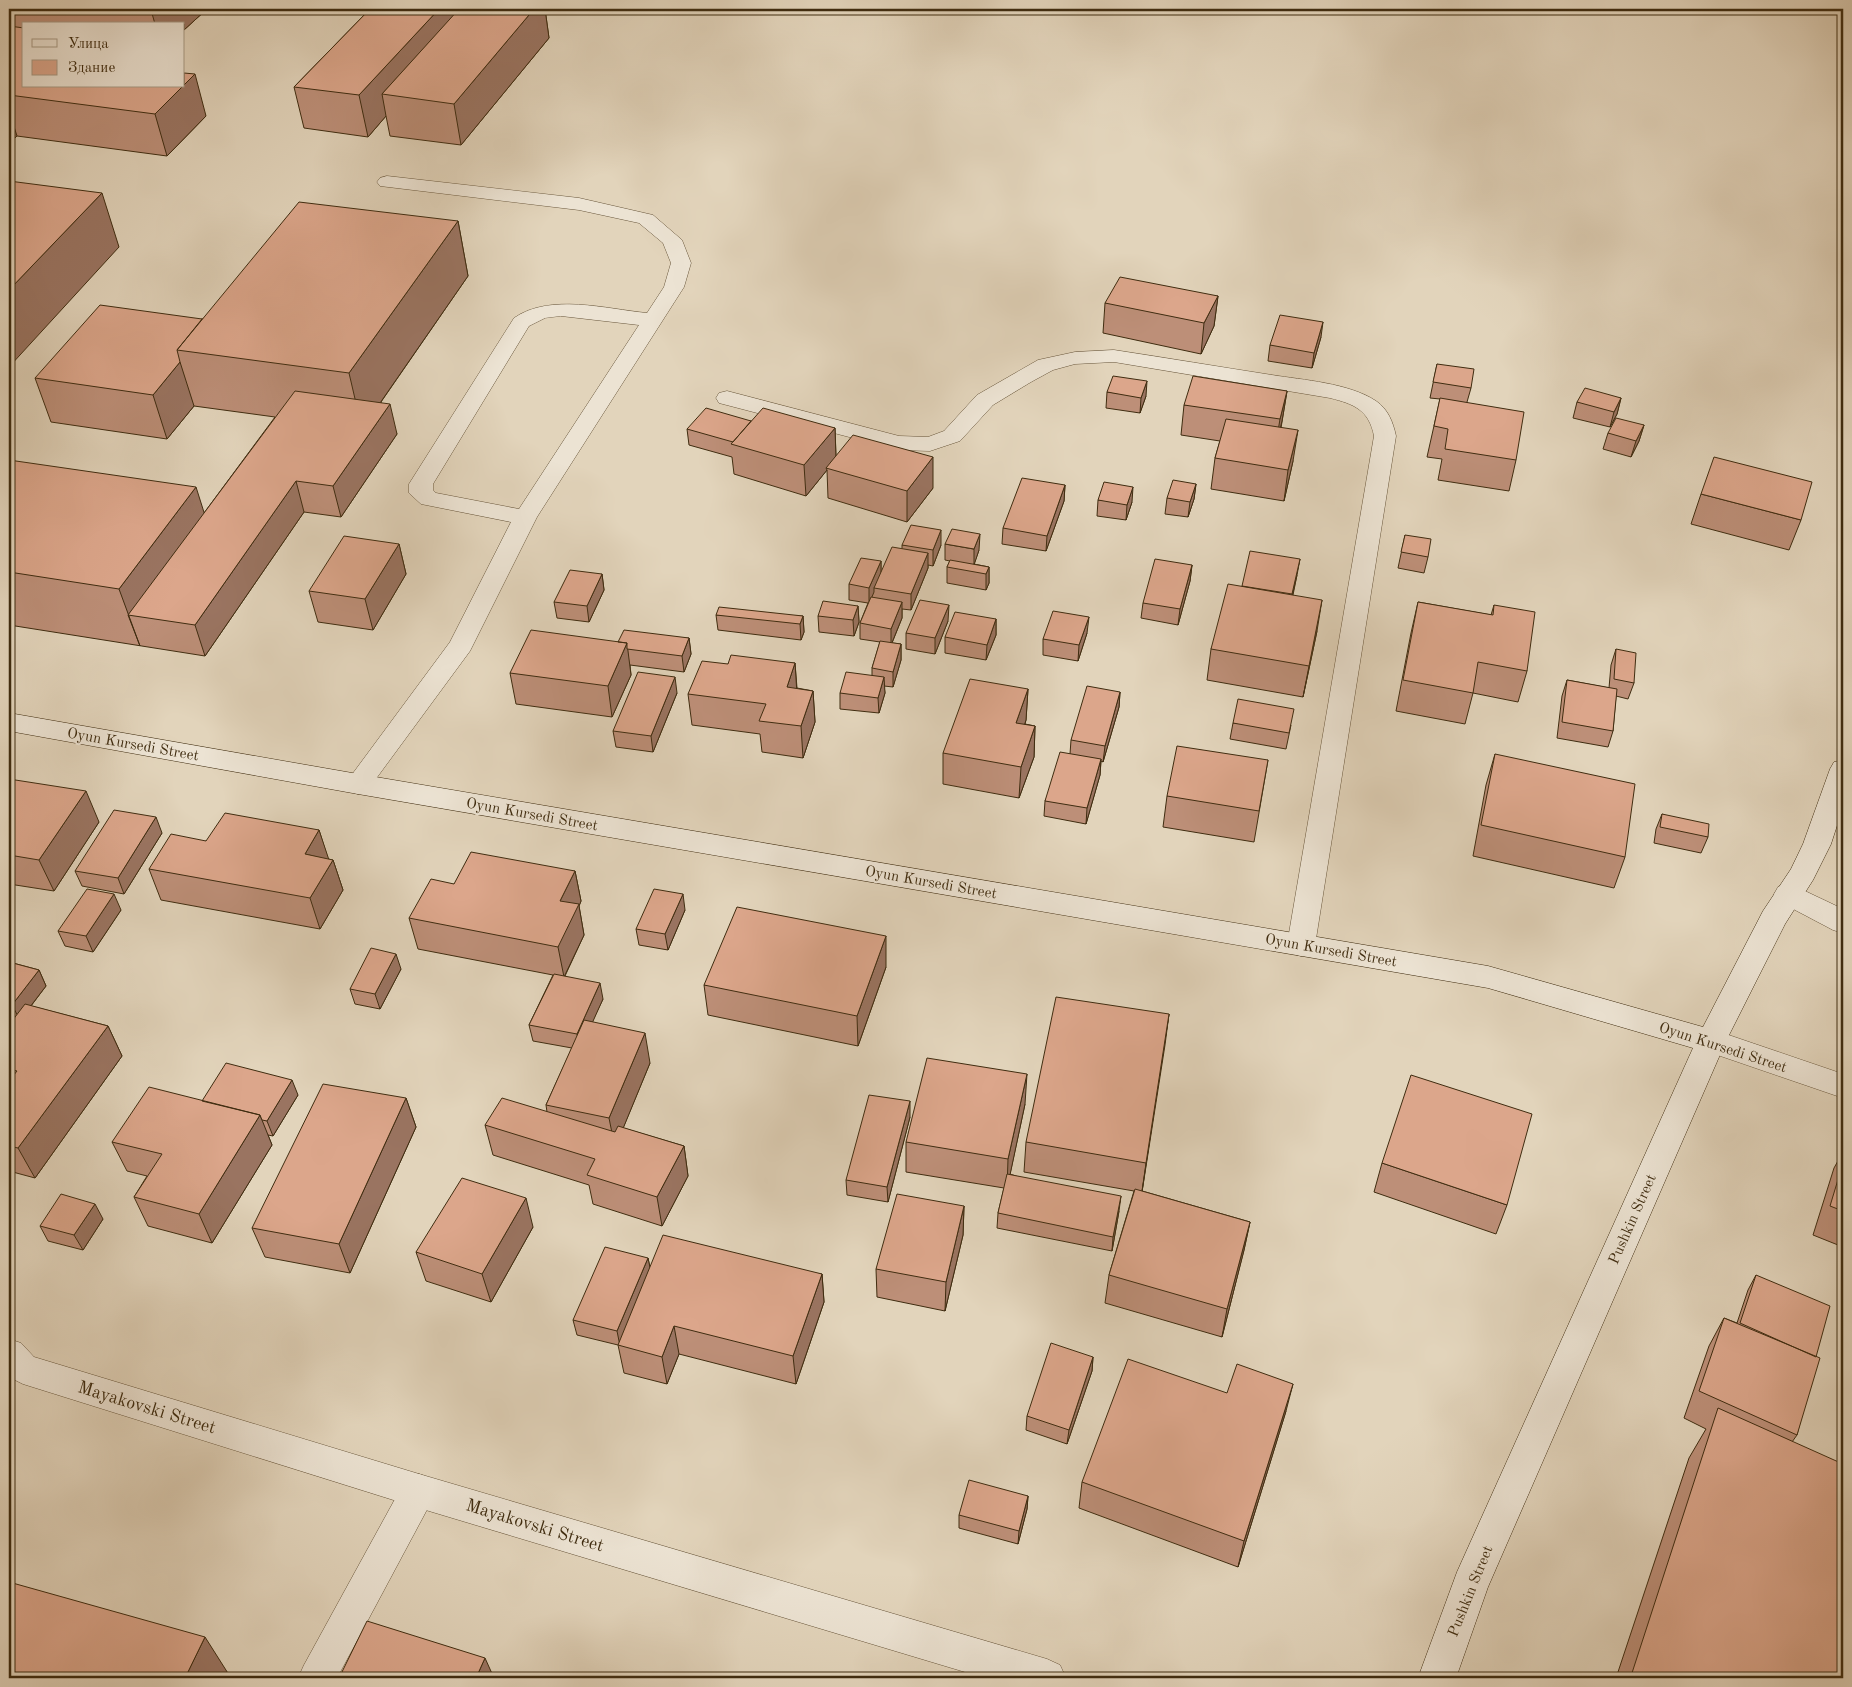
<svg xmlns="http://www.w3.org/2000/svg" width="1852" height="1687" font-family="'Old Standard TT',serif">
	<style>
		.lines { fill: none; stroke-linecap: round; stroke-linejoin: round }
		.lane-casing { stroke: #68563b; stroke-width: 1 }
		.street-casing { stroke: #68563b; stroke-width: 1 }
		.secondary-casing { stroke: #3f2c10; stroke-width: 1 }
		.lane { fill: #ece3d3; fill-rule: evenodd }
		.street { fill: #ece3d3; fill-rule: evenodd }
		.secondary { fill: #ece3d3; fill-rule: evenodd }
		.wall { fill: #bd8f78; stroke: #3f2c10 }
		.shaded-wall { fill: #9a7461; stroke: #3f2c10 }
		.building { fill: #dca68b; stroke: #3f2c10 }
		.labels { text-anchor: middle; stroke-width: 4; stroke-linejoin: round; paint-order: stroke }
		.street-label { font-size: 15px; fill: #3f2c10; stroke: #ece3d3 }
		.near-street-label { font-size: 18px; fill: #3f2c10; stroke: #ece3d3 }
	</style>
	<rect width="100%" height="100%" fill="#e2d4bb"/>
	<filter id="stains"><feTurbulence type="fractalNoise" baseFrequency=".004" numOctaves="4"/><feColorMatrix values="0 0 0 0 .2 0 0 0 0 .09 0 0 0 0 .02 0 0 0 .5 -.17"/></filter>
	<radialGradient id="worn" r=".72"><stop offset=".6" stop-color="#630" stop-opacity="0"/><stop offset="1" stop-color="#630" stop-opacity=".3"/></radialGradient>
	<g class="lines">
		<g class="lane-casing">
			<path id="lane" d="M387 176 579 198 653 215 682 240 691 263 684 287 537 517 470 651 367 791 358 794 349 791 345 784 450 642 511 522 421 504 409 493V484L514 318C550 293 606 309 647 313L664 287 671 263 663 243 639 223 579 210 380 186 377 182 380 178ZM561 316 639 325 519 509 436 493 433 490V484L529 326 545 318Z
				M1788 883 1843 909V933L1833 930 1778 901 1774 894 1778 887Z
				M419 1474 432 1479 437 1491 337 1678H298L304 1665 406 1479Z"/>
		</g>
		<g class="street-casing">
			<path id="street" d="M1114 350C1167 358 1220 367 1272 375 1303 380 1349 383 1376 401 1388 409 1393 422 1396 436L1315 945 1311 953 1301 956 1291 953 1287 945 1374 436C1369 410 1354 404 1330 398L1114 362 1075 364 1053 370 1031 382 993 405 960 441 930 451 899 450 719 403 716 398 719 393 727 391 899 436 928 437 944 431 977 395 1038 360 1075 352Z
				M1711 1029 1843 1074V1098L1700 1049 1696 1041 1700 1033Z
				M9 1339 21 1343 34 1357 419 1474 1047 1659 1060 1665 1066 1678H985L419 1508 23 1384 9 1377Z"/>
		</g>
		<g class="secondary-casing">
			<path id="secondary" d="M9 713 358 774 1488 966 1703 1027 1763 911 1791 869 1803 844 1830 769 1834 762 1843 760V807L1831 844 1813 880 1785 924 1726 1041 1488 1587 1456 1678H1418L1457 1572 1693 1048 1488 988 358 794 9 731Z"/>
		</g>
		<use href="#lane" class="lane"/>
		<use href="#street" class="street"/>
		<use href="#secondary" class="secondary"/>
	</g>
	<path class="wall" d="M9 9H207L184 30V24H24V86L206 116 167 156 17 136 9 144Z
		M370 9H545L549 38 461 145 390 136 386 116 368 137 304 128 294 87Z
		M458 221 468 276 381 402 397 434 341 517 304 512 205 656 9 625V460L204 513 275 417 194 406 167 439 51 422 35 378 202 319Z
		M1218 296 1214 326 1201 354 1103 333 1105 303Z
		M1321 337 1312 368 1268 361 1270 345Z
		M1437 364 1471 388 1467 402 1516 460 1509 491 1438 480 1442 459 1427 457 1440 399 1430 398Z
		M1287 391 1281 428 1293 461 1284 501 1211 489 1215 458 1220 441 1181 435 1184 405Z
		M1107 392 1146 396 1140 413 1106 408Z
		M1621 398 1617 414 1610 427 1573 418 1577 402Z
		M751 421 835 428 836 456 933 488 907 522 828 498 827 470 806 496 734 474 732 457 689 445 687 429Z
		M1644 425 1639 441 1631 457 1603 449 1608 433Z
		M1196 484 1194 499 1188 517 1165 514 1167 498Z
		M1065 485 1064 501 1046 551 1002 544 1003 528Z
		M1701 494 1801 520 1789 550 1691 524Z
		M1098 500 1132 502 1126 520 1097 516Z
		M1405 535 1428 557 1424 573 1398 568Z
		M399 544 406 574 373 630 318 622 309 591Z
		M945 544 979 550 974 564 989 567V583L986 590 947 583V567L950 561 945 560Z
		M902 545H941L933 566 928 565V568L911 610 902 609V618L892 643 901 644V660L893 687 884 686 885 693 879 713 840 709V693L872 676V668L880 642 860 639V623L868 603 849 600V584L881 561V573L902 549Z
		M1192 565 1190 581 1178 625 1141 618 1143 603Z
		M602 574 604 590 589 622 557 618 554 602Z
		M1297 575 1293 595 1317 631 1303 697 1207 680 1211 649 1242 586Z
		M1418 602 1491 615 1494 605 1527 671 1518 702 1473 693 1465 724 1396 711 1411 633Z
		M858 606 859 622 854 636 819 632 818 616Z
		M716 615 803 616 804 632 801 640 718 630Z
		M996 619V635L986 660 945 653V637Z
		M948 621 935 654 906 649V633Z
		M1087 633 1078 661 1043 655V639Z
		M689 638 691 654 684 672 630 665 631 675 612 717 516 704 510 673 618 642Z
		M1616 649 1634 683 1628 699 1616 696 1613 731 1608 747 1557 738 1562 696 1567 680 1609 688 1611 665Z
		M795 663 797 688 813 691 815 722 803 758 762 752 760 734 692 725 688 694 728 664Z
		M1028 689 1026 720 1025 724 1035 726 1034 757 1019 798 943 784V753Z
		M1120 692 1119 707 1103 762 1101 761 1100 775 1086 824 1044 816 1045 801 1070 754 1071 740Z
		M677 693 653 752 616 747 613 731Z
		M1233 723 1291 725 1286 749 1230 739Z
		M1495 754 1625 857 1614 888 1473 856 1486 785Z
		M1268 760 1254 842 1163 827 1167 796Z
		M9 779 99 822 54 891 9 884Z
		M1662 814 1708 837 1701 853 1654 843 1656 829Z
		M319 830 328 859 333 860 343 890 320 929 161 900 149 869 206 841Z
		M162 833 124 894 82 886 75 871Z
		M575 871 581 901 579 906 584 935 565 976 603 999 592 1022 650 1063 623 1128 684 1146 688 1176 662 1226 593 1204 589 1185 493 1155 485 1125 547 1112 546 1105 572 1048 533 1041 529 1025 553 975 418 949 409 918 454 884Z
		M121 910 93 952 65 946 58 931Z
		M685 910 668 950 639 945 636 929Z
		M9 962 39 970 46 986 31 1006 108 1026 122 1056 35 1178 9 1171V1025L13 1019 9 1017Z
		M886 967 858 1046 708 1015 704 985Z
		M401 969 380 1009 355 1004 350 989Z
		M1169 1014 1142 1191 1250 1222 1244 1250 1222 1337 1105 1303 1109 1275 1134 1191 1024 1172 1026 1142Z
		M298 1095 273 1136 268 1135 272 1145 212 1243 148 1226 134 1197 147 1176 127 1171 112 1142Z
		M406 1098 416 1127 350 1273 265 1257 252 1228Z
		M1025 1104 1010 1174 1119 1211 1112 1251 997 1228 998 1213 1004 1188 906 1172V1142Z
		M910 1117 888 1202 847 1195 846 1180Z
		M1843 1152V1247L1813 1235 1834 1168Z
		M1382 1163 1507 1205 1496 1234 1374 1192Z
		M964 1206 963 1235 945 1311 877 1297 876 1269Z
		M103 1219 83 1250 48 1241 40 1226Z
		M533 1227 491 1302 426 1281 416 1252Z
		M648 1258 650 1268 822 1274 824 1302 796 1384 679 1354 667 1384 624 1373 618 1345 577 1335 573 1320Z
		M1756 1275 1816 1357 1797 1435 1792 1442 1843 1678H1616L1689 1458 1706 1429 1684 1418 1709 1346 1724 1318 1737 1323 1748 1290Z
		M1093 1357 1092 1371 1067 1444 1026 1430 1027 1416Z
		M1286 1411 1238 1567 1079 1508 1082 1482Z
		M1028 1496 1027 1509 1018 1544 959 1528V1515Z"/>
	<path class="shaded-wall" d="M152 9H207L184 30V24H155L151 10Z
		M439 9H460L382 94 386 116 368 137 359 95Z
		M534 9H545L549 38 461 145 454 104Z
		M195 74 206 116 167 156 155 114Z
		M9 111 17 136 9 144Z
		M102 193 119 247 9 367V290Z
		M458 221 468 276 362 429 349 373Z
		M1218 296 1214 326 1201 354 1204 323Z
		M1323 322 1321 337 1312 368 1314 353Z
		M180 362 194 406 167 439 153 395Z
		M1147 381 1146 396 1140 413 1141 398Z
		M1287 391 1282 421 1275 450 1280 419Z
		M1621 398 1617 414 1610 427 1614 412Z
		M390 404 397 434 341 517 333 486Z
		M1644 425 1639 441 1631 457 1636 441Z
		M835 428 836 459 826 468 827 470 806 496 804 465Z
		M1298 430 1293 461 1284 501 1288 470Z
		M933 457V488L907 522V491Z
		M296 481 304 512 205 656 195 625Z
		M1196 484 1194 499 1188 517 1190 502Z
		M1065 485 1064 501 1046 551 1047 536Z
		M196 487 214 544 128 615 140 646 119 589Z
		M1133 487 1132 502 1126 520 1127 505Z
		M941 530V545L933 566V550Z
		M980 534 979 550 974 565V549Z
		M399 544 406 574 373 630 365 599Z
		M928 553V568L911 610V594Z
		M1300 559 1297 575 1289 610 1292 594Z
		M881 561V577L874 588V592L869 604V588Z
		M1192 565 1190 581 1178 625 1180 609Z
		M989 567V583L986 590V574Z
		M602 574 604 590 589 622 587 606Z
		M1322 600 1317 631 1303 697 1309 666Z
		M902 602V618L891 645V629Z
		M949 605 948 621 935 654V638Z
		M858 606 859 622 854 636 853 620Z
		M803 616 804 632 801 640 800 624Z
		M1089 617 1087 633 1078 661 1079 645Z
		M996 619V635L986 660 987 645Z
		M689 638 691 654 684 672 682 656Z
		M627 643 631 675 612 717 608 686Z
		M901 644V660L893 687V672Z
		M795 663 797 694 787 687Z
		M675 677 677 693 653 752 651 736Z
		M884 677 885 693 879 713 878 698Z
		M1028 689 1026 720 1015 754 1016 723Z
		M813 691 815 722 803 758 801 726Z
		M1120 692 1119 707 1103 762 1105 746Z
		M1035 726 1034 757 1019 798 1021 767Z
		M1101 759 1100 775 1086 824 1087 808Z
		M86 791 99 822 54 891 39 860Z
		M156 817 162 833 124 894 118 878Z
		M319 830 329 860 305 854Z
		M333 860 343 890 320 929 310 898Z
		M575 871 581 901 579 906 584 935 564 977 558 947 560 901Z
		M114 894 121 910 93 952 86 936Z
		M683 894 685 910 668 950 665 934Z
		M886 936V967L858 1046 857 1016Z
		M396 954 401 969 380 1009 375 994Z
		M39 970 46 986 20 1020 12 1005Z
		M600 983 603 999 580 1050 577 1034Z
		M1169 1014 1165 1045 1142 1192 1146 1163Z
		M108 1026 122 1056 35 1178 18 1148Z
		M645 1033 650 1063 615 1148 609 1118Z
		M1027 1074 1025 1104 1007 1189 1008 1159Z
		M292 1080 298 1095 273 1136 267 1121Z
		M406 1098 416 1127 350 1273 339 1244Z
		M910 1101V1117L888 1202 887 1187Z
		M260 1115 272 1145 212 1243 199 1214Z
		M684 1146 688 1176 662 1226 657 1197Z
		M1121 1196 1119 1211 1112 1251 1113 1237Z
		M526 1198 533 1227 491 1302 482 1274Z
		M95 1204 103 1219 83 1250 74 1235Z
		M964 1206 963 1235 945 1311 946 1282Z
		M1250 1222 1244 1250 1222 1337 1227 1309Z
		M648 1258 651 1272 620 1346 617 1331Z
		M822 1274 824 1302 796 1384 793 1356Z
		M674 1326 679 1354 667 1384 662 1357Z
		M1093 1357 1092 1371 1067 1444 1069 1430Z
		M1293 1384 1286 1411 1238 1567 1244 1541Z
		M1028 1496 1027 1509 1018 1544 1019 1531Z
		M205 1637 231 1678H185Z
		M485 1658 494 1678H476Z"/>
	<path class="building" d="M370 9H439L359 95 294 87Z
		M459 9H534L454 104 382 94Z
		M9 26 24 28V86H183L155 114 9 95Z
		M184 73 195 74 184 85Z
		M9 181 102 193 9 290Z
		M299 202 458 221 349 373 177 350Z
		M1120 277 1218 296 1204 323 1105 303Z
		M100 305 202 319 177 350 180 362 153 395 35 378Z
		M1280 315 1323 322 1314 353 1270 345Z
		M1437 364 1474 369 1471 388 1433 382Z
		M1113 376 1147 381 1141 398 1107 392Z
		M1193 376 1287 391 1280 419 1184 405Z
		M1585 388 1621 398 1614 412 1577 402Z
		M295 391 390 404 333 486 296 481 195 625 128 615Z
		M1440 398 1524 412 1516 460 1445 449 1448 429 1434 426Z
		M706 408 751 421 733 442 687 429Z
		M763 408 835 428 804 465 731 444Z
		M1616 418 1644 425 1636 441 1608 433Z
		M1226 419 1298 430 1288 470 1215 458Z
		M853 435 933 457 907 491 826 468Z
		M1714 457 1812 482 1801 520 1701 494Z
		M9 460 196 487 119 589 9 572Z
		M1022 478 1065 485 1047 536 1003 528Z
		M1173 480 1196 484 1190 502 1167 498Z
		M1104 482 1133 487 1127 505 1098 500Z
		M911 525 941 530 933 550 902 545Z
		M952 529 980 534 974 549 945 544Z
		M1405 535 1431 539 1428 557 1401 552Z
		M344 536 399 544 365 599 309 591Z
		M892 547 928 553 911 594 874 588Z
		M1250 551 1300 559 1292 594 1242 586Z
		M861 558 881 561 869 588 849 584Z
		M1155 559 1192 565 1180 609 1143 603Z
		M950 560 989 567 986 574 947 567Z
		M570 570 602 574 587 606 554 602Z
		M1228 584 1322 600 1309 666 1211 649Z
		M871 597 902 602 891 629 860 623Z
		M920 600 949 605 935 638 906 633Z
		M823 601 858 606 853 620 818 616Z
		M1418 602 1493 615 1494 605 1535 612 1527 671 1478 662 1473 693 1403 680Z
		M719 607 803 616 800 624 716 615Z
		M1053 611 1089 617 1079 645 1043 639Z
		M955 612 996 619 987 645 945 637Z
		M531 630 627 643 608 686 510 673Z
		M624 630 689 638 682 656 627 649V643L618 642Z
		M880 641 901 644 893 672 872 668Z
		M1616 649 1636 653 1634 683 1614 679Z
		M731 655 795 663 787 687 813 691 801 726 759 721 766 704 688 694 702 661 728 664Z
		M638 672 675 677 651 736 613 731Z
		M846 672 884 677 878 698 840 693Z
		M970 679 1028 689 1016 723 1035 726 1021 767 943 753Z
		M1567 680 1617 689 1613 731 1562 722Z
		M1087 686 1120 692 1105 746 1071 740Z
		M1238 699 1294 709 1289 733 1233 723Z
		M1177 746 1268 760 1259 811 1167 796Z
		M1060 752 1101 759 1087 808 1045 801Z
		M1495 754 1635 784 1625 857 1481 825Z
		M9 779 86 791 39 860 9 855Z
		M114 810 156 817 118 878 75 871Z
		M225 813 319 830 305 854 333 860 310 898 149 869 171 834 206 841Z
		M1662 814 1709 824 1708 837 1660 827Z
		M471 852 575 871 560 901 579 904 558 947 409 918 431 879 454 884Z
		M87 889 114 894 86 936 58 931Z
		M654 889 683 894 665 934 636 929Z
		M737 907 886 936 857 1016 704 985Z
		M371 948 396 954 375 994 350 989Z
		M9 962 39 970 12 1005 9 1004Z
		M554 974 600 983 577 1034 529 1025Z
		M1056 997 1169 1014 1146 1163 1026 1142Z
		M25 1004 108 1026 18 1148 9 1146V1081L17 1071 9 1069V1025Z
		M584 1020 645 1033 609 1118 546 1105Z
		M927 1058 1027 1074 1008 1159 906 1142Z
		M226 1063 292 1080 267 1121 262 1120 260 1115 202 1101Z
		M1411 1075 1532 1114 1507 1205 1382 1163Z
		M323 1084 406 1098 339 1244 252 1228Z
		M149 1087 260 1115 199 1214 134 1197 162 1154 112 1142Z
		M869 1095 910 1101 887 1187 846 1180Z
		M502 1098 615 1132 618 1126 684 1146 657 1197 587 1175 595 1159 485 1125Z
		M1843 1163V1211L1830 1206Z
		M1007 1174 1121 1196 1113 1237 998 1213Z
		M462 1178 526 1198 482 1274 416 1252Z
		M1135 1189 1250 1222 1227 1309 1109 1275Z
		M61 1194 95 1204 74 1235 40 1226Z
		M897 1194 964 1206 946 1282 876 1269Z
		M663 1235 822 1274 793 1356 674 1326 662 1357 618 1345Z
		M605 1247 648 1258 617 1331 573 1320Z
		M1756 1275 1830 1306 1816 1357 1740 1323Z
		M1724 1318 1820 1358 1797 1435 1699 1391Z
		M1051 1343 1093 1357 1069 1430 1027 1416Z
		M1128 1359 1227 1393 1237 1364 1293 1384 1244 1541 1082 1482Z
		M1718 1408 1843 1464V1678H1636L1631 1676Z
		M969 1480 1028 1496 1019 1531 959 1515Z
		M9 1582 205 1637 185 1678H9Z
		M367 1621 485 1658 476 1678H339Z"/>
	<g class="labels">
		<g class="street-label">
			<text transform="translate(133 744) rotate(10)" y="5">Oyun Kursedi Street</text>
			<text transform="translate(532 814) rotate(10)" y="5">Oyun Kursedi Street</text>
			<text transform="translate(931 882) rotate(10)" y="5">Oyun Kursedi Street</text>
			<text transform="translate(1331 950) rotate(10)" y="5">Oyun Kursedi Street</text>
			<text transform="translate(1723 1047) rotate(18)" y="5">Oyun Kursedi Street</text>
			<text transform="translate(1632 1219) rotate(-66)" y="5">Pushkin Street</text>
			<text transform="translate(1470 1591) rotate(-68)" y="5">Pushkin Street</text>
		</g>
		<g class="near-street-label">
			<text transform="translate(147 1407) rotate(17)" y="6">Mayakovski Street</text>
			<text transform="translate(535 1525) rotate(17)" y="6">Mayakovski Street</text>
		</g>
	</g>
	<rect width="1852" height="1687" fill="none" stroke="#e2d4bb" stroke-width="30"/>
	<rect x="10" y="10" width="1832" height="1667" fill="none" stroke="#3f2c10" stroke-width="2.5"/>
	<rect x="15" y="15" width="1822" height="1657" fill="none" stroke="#3f2c10"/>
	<rect x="22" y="22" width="162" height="65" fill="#ece3d3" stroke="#a79a85"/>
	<rect x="32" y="39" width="25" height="8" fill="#ece3d3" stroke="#a79a85"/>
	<text x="68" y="48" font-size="15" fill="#3f2c10">Улица</text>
	<rect x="32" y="60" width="25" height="15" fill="#dca68b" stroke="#a79a85"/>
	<text x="68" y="72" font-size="15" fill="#3f2c10">Здание</text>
	<rect width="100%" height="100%" filter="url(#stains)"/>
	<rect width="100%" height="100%" fill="url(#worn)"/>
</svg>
